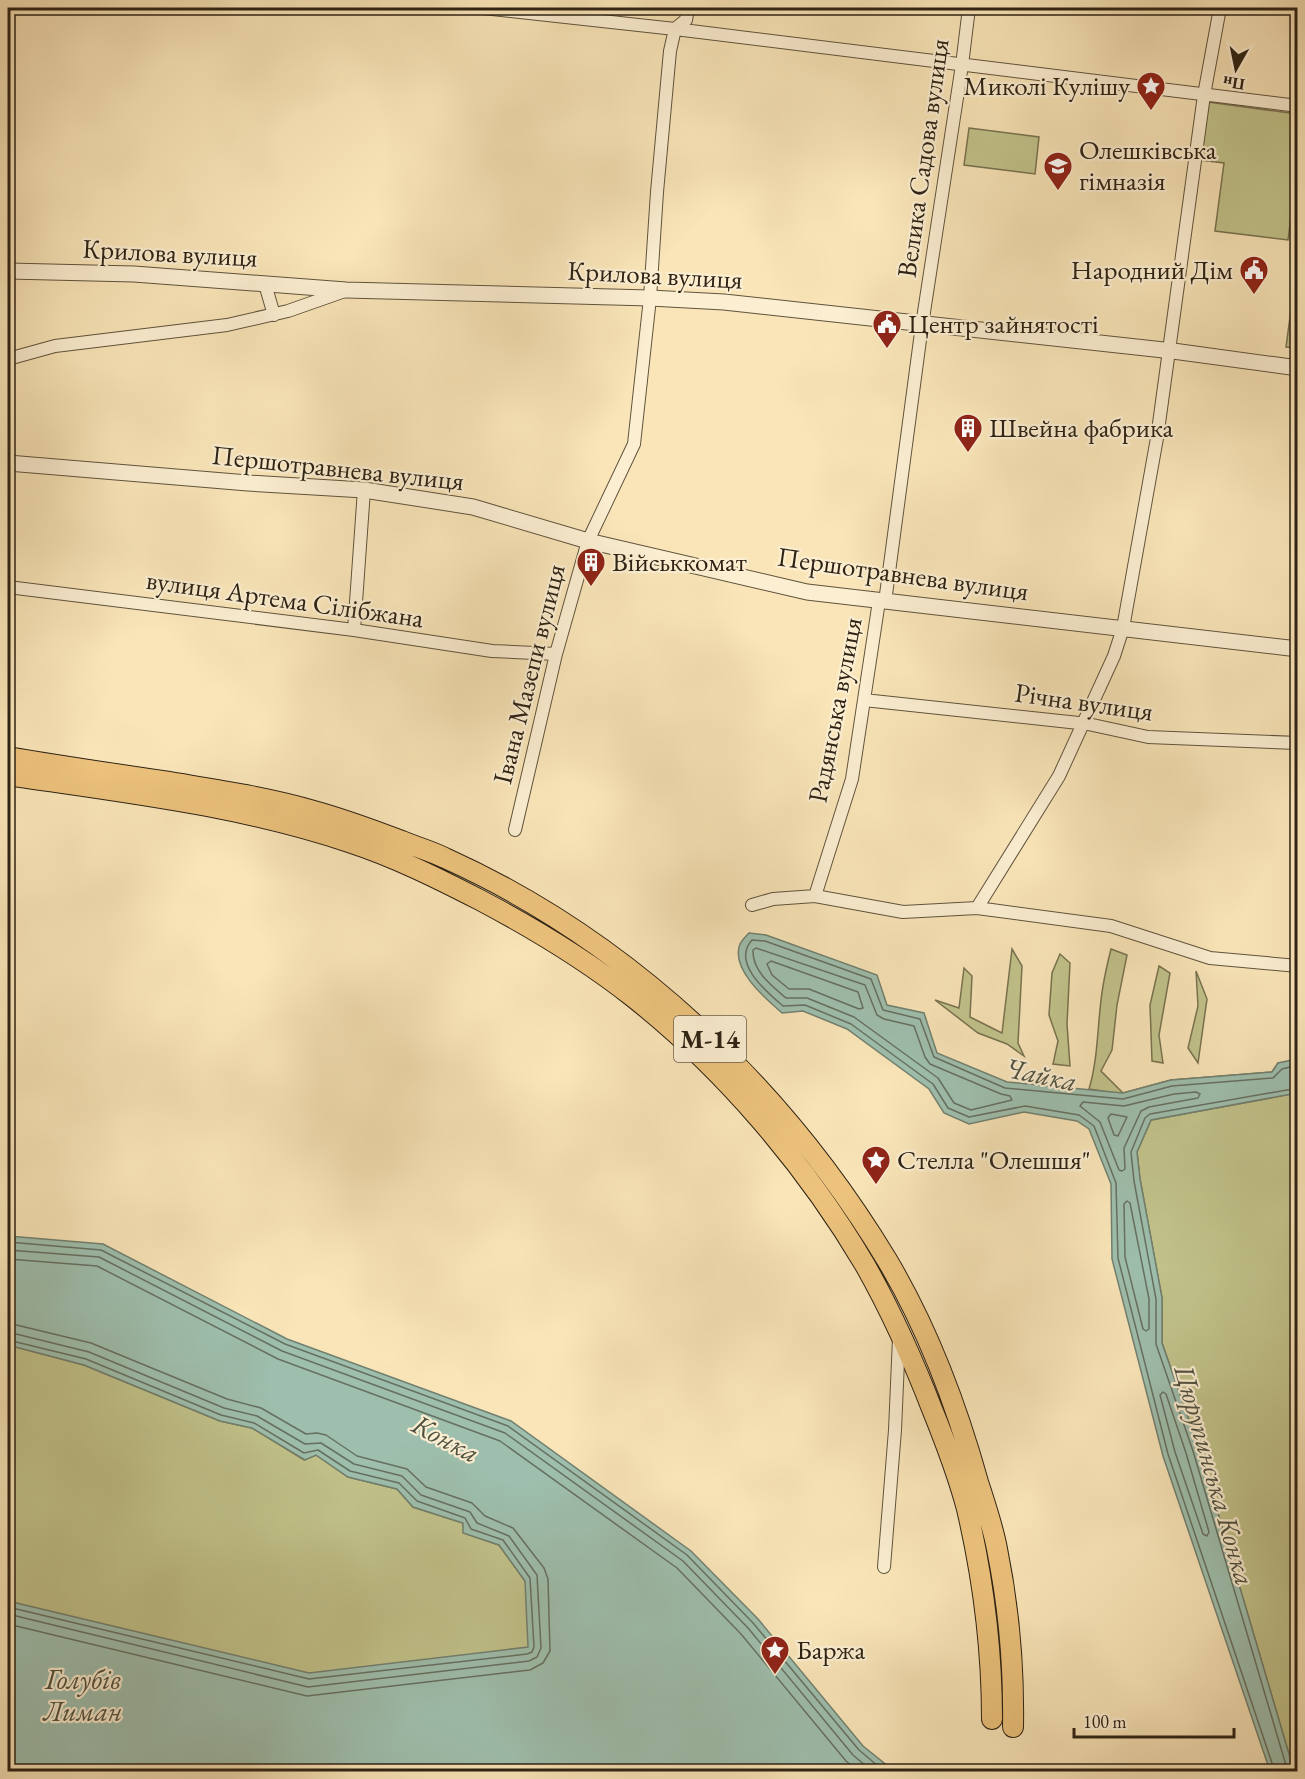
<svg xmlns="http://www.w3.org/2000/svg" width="1305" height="1779" font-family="'EB Garamond',serif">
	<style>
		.green { fill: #c2c38b; stroke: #787250; stroke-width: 1.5 }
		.water { fill: #9ebfae; stroke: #718070; stroke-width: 1.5 }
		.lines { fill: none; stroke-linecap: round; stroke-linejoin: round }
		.shore { stroke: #667061; stroke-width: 1.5 }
		.minor-casing { stroke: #60533d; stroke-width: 14 }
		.tertiary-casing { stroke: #60533d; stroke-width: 17 }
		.trunk-casing { stroke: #2d2214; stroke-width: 22 }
		.minor { stroke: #fbeed1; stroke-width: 12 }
		.tertiary { stroke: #fbeed1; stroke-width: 15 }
		.trunk { stroke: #ecc27c; stroke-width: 20 }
		.labels { text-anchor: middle; stroke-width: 4.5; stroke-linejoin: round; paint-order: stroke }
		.shield { fill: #fbeed1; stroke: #6b5f4d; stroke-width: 1.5 }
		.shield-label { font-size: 26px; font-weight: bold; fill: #2d2214 }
		.poi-label { font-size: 27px; fill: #2d2214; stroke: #fbeed1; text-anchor: start }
		.street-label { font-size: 27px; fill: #2d2214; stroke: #fbeed1 }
		.water-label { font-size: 28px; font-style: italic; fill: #4f5142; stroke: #fbeed1 }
	</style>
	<rect width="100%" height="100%" fill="#f9e5b8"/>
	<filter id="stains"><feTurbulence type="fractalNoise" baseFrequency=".00333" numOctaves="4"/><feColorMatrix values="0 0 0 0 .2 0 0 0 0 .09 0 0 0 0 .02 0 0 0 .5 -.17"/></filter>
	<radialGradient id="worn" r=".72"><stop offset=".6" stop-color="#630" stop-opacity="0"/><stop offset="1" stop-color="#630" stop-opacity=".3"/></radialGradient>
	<path class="green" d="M1208 102 1297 114V169L1288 240 1215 231 1224 163 1200 160Z
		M969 128 1039 137 1035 174 964 165Z
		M1293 295H1297V348L1286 347Z
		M1012 949 1022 966 1018 1043 1024 1056 1007 1044 978 1033 935 1000 959 1008 964 968 972 976 970 1017 1002 1033Z
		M1111 949 1127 955 1117 1005 1112 1050 1101 1071 1123 1093 1171 1080 1272 1072 1278 1063 1293 1070 1154 1099 1089 1089C1099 1056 1097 1021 1103 986 1105 974 1108 961 1111 949Z
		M1060 954 1070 963 1067 1024 1070 1066 1053 1064 1058 1041 1049 1015 1052 973Z
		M1159 966 1170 973 1159 1035 1163 1063 1152 1061 1150 1005Z
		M1196 971 1207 999 1198 1063 1188 1048 1198 1006Z
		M1297 1093V1771H1294L1199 1449 1162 1343V1298L1140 1179 1137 1152 1151 1120Z
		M8 1345 84 1365 220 1421 252 1428 304 1460 316 1455 348 1477 397 1489 413 1507 463 1523 464 1533 499 1545 525 1581 590 1648 201 1772 8 1771Z"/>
	<path class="water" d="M749 933 766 935 877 975 887 1005 924 1013 937 1053 1007 1082 1123 1093 1171 1080 1272 1072 1278 1063 1297 1059V1093L1151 1120 1137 1152 1140 1179 1162 1298V1343L1199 1449 1294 1771H1270L1163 1456 1112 1259 1111 1184 1089 1129 1077 1121 1024 1112 969 1124 944 1113 929 1089 847 1029 803 1011 782 1013C766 999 730 969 740 944 742 940 746 936 749 933Z
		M8 1236 103 1244 287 1339 511 1421 691 1551 758 1619 863 1746 894 1771H8V1601L309 1673 528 1647 525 1581 499 1545 463 1533V1523L413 1507 397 1489 348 1477 316 1455 305 1460 252 1428 220 1421 84 1365 8 1345Z"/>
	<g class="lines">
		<path class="shore" d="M756 948 865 985 877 1015 884 1019 914 1026 925 1057 930 1064 1001 1094 1010 1096 1012 1100 971 1110 954 1103 938 1078 854 1017 807 998H786C772 986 752 971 753 950Z
			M771 961 858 992 863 1008 859 1009 809 989H789L772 975 767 964Z
			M1196 1092 1200 1094 1198 1098 1149 1107 1141 1111 1124 1148 1125 1169 1122 1171 1119 1170 1100 1122 1080 1106 1083 1102 1124 1106 1174 1094Z
			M1111 1114 1127 1117 1118 1136 1114 1135 1108 1118Z
			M1127 1201 1130 1203 1149 1299V1329L1146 1331 1143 1329 1125 1257 1124 1204Z
			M8 1242 101 1250 285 1344 508 1426 687 1555 753 1623 859 1750 885 1772
			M8 1250 99 1257 282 1351 505 1433 683 1561 748 1628 853 1755 873 1772
			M8 1259 97 1266 278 1359 500 1441 677 1568 741 1634 846 1761 859 1772
			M8 1323 91 1343 227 1399 261 1408 306 1434 317 1433 326 1435 357 1456 407 1469 426 1487 472 1503 485 1516 513 1528 544 1568 548 1579 550 1651 543 1663 530 1670 307 1696 8 1624
			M8 1332 89 1352 224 1408 257 1416 305 1444 321 1443 354 1464 402 1476 421 1495 470 1512 477 1523 509 1536 537 1575 541 1648 537 1657 529 1661 308 1687 8 1614
			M8 1340 86 1359 221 1415 254 1423 304 1453 318 1450 350 1471 399 1483 417 1501 465 1518 471 1529 503 1540 530 1578 534 1647 532 1652 527 1654 309 1679 8 1607
			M1163 1392 1166 1394 1186 1453 1209 1532 1207 1536 1203 1534 1175 1452 1160 1395Z
			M1275 1772 1168 1454 1118 1258 1116 1183 1094 1126 1079 1115 1025 1106 969 1117 948 1108 933 1084 851 1024 805 1005 783 1006C767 992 731 963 752 940L765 941 871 979 883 1010 920 1019 934 1057 1005 1088 1123 1099 1172 1086 1273 1078 1282 1069 1298 1065
			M1288 1772 1193 1451 1156 1344V1299L1134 1181 1131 1152 1145 1118 1150 1114 1298 1088"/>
		<g class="minor-casing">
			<path id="minor" d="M483 8 675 29 1298 106
				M265 284 274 315
				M8 359 55 346 227 325 288 311 345 291
				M8 587 354 630 492 651 556 654
				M885 602 922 325 962 65 969 8
				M354 630 364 490
				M864 700 1088 724 1148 737 1298 743
				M515 830 556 654 588 541 634 444 650 298 657 192 670 51 675 29 686 20 688 8
				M815 896 852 779 879 601
				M752 905 773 899 815 896 903 912 977 908 1111 926 1210 958 1298 966
				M977 908 1059 776 1114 656 1123 628 1157 438 1204 95 1220 8
				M884 1567 895 1430 899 1338"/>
		</g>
		<g class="tertiary-casing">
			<path id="tertiary" d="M8 271 134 274 346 290 650 298 724 302 1173 351 1298 368
				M8 463 248 483 364 490 473 507 588 541 807 592 1298 649"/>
		</g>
		<g class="trunk-casing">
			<path id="trunk" d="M8 757C61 766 115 774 169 782 217 790 266 797 314 811 343 819 373 830 402 841 416 847 431 851 445 858 629 941 783 1088 887 1260 927 1327 957 1407 978 1482 985 1504 993 1527 997 1549 1009 1608 1014 1668 1013 1727
				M8 775C122 792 239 805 349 842 395 857 437 878 480 900 533 928 586 960 633 997 724 1069 806 1165 865 1265 891 1311 913 1360 932 1409 945 1441 958 1475 967 1509 983 1578 992 1648 992 1719"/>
		</g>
		<use href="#minor" class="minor"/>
		<use href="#tertiary" class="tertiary"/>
		<use href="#trunk" class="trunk"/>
	</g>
	<defs>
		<g id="sight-pin" transform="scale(1.5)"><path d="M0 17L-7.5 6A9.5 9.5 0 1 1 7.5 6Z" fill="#8f2418" stroke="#fbeed1"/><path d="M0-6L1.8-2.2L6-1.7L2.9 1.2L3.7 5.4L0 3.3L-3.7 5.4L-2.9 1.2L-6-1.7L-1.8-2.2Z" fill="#fff"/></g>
		<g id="school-pin" transform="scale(1.5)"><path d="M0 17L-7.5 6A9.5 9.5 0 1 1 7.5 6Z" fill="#8f2418" stroke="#fbeed1"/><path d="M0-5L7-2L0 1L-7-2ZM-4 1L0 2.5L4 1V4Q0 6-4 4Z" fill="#fff"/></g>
		<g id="civic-pin" transform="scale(1.5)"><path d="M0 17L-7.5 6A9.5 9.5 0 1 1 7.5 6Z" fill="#8f2418" stroke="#fbeed1"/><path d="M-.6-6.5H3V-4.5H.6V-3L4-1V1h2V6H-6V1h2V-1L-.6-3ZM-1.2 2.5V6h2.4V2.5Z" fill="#fff"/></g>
		<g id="building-pin" transform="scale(1.5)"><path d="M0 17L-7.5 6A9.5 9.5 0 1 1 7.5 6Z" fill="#8f2418" stroke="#fbeed1"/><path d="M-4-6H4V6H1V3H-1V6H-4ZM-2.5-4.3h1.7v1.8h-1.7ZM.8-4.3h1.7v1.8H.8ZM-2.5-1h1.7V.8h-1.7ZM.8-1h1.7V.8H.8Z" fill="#fff"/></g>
	</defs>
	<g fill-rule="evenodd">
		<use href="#sight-pin" x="1151" y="86"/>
		<use href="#school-pin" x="1058" y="166"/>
		<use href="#civic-pin" x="1254" y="270"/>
		<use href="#civic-pin" x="887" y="324"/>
		<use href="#building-pin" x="968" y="428"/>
		<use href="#building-pin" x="591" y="562"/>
		<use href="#sight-pin" x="876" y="1160"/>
		<use href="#sight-pin" x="775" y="1650"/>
	</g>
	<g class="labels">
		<rect class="shield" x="674" y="1016" width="72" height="46" rx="4.5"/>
		<g class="shield-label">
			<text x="710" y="1048">М-14</text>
		</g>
		<g class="poi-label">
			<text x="1130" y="95" text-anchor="end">Миколі Кулішу</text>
			<text x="1079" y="159">Олешківська<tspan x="1079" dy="31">гімназія</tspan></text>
			<text x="1233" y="279" text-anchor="end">Народний Дім</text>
			<text x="908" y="333">Центр зайнятості</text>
			<text x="989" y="437">Швейна фабрика</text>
			<text x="612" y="571">Військкомат</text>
			<text x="897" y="1169">Стелла "Олешшя"</text>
			<text x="796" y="1659">Баржа</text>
		</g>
		<g class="street-label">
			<text transform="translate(923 158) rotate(-82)" y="9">Велика Садова вулиця</text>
			<text transform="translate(170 253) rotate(3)" y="9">Крилова вулиця</text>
			<text transform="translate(655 275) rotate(3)" y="9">Крилова вулиця</text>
			<text transform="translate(338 468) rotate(6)" y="9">Першотравнева вулиця</text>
			<text transform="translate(903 574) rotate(8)" y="9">Першотравнева вулиця</text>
			<text transform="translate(285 599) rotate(8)" y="9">вулиця Артема Сілібжана</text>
			<text transform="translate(529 674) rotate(-76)" y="9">Івана Мазепи вулиця</text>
			<text transform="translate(1084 702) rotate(8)" y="9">Річна вулиця</text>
			<text transform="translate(835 710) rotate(-79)" y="9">Радянська вулиця</text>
		</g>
		<g class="water-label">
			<text transform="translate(1041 1074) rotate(12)" y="10">Чайка</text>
			<text transform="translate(446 1438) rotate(28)" y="10">Конка</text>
			<text transform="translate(1215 1475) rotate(74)" y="10">Цюрупинська Конка</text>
			<text x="83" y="1689">Голубів<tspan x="83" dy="32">Лиман</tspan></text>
		</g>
	</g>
	<rect width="1305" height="1779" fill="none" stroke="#f9e5b8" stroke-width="30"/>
	<rect x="9" y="9" width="1287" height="1761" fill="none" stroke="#2d2214" stroke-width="3"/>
	<rect x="15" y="15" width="1275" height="1749" fill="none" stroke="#2d2214" stroke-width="1.5"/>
	<g transform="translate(1236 69) rotate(189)" stroke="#fbeed1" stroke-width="4.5" paint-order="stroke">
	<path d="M0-4.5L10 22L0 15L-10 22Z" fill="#2d2214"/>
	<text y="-9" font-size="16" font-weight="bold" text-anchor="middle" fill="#2d2214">Пн</text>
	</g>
	<path d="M1074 1728v9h160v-9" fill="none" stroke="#2d2214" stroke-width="3"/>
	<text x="1083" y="1728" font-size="18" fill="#2d2214" stroke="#fbeed1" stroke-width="4.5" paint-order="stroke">100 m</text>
	<rect width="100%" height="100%" filter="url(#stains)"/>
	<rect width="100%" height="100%" fill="url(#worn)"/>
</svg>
